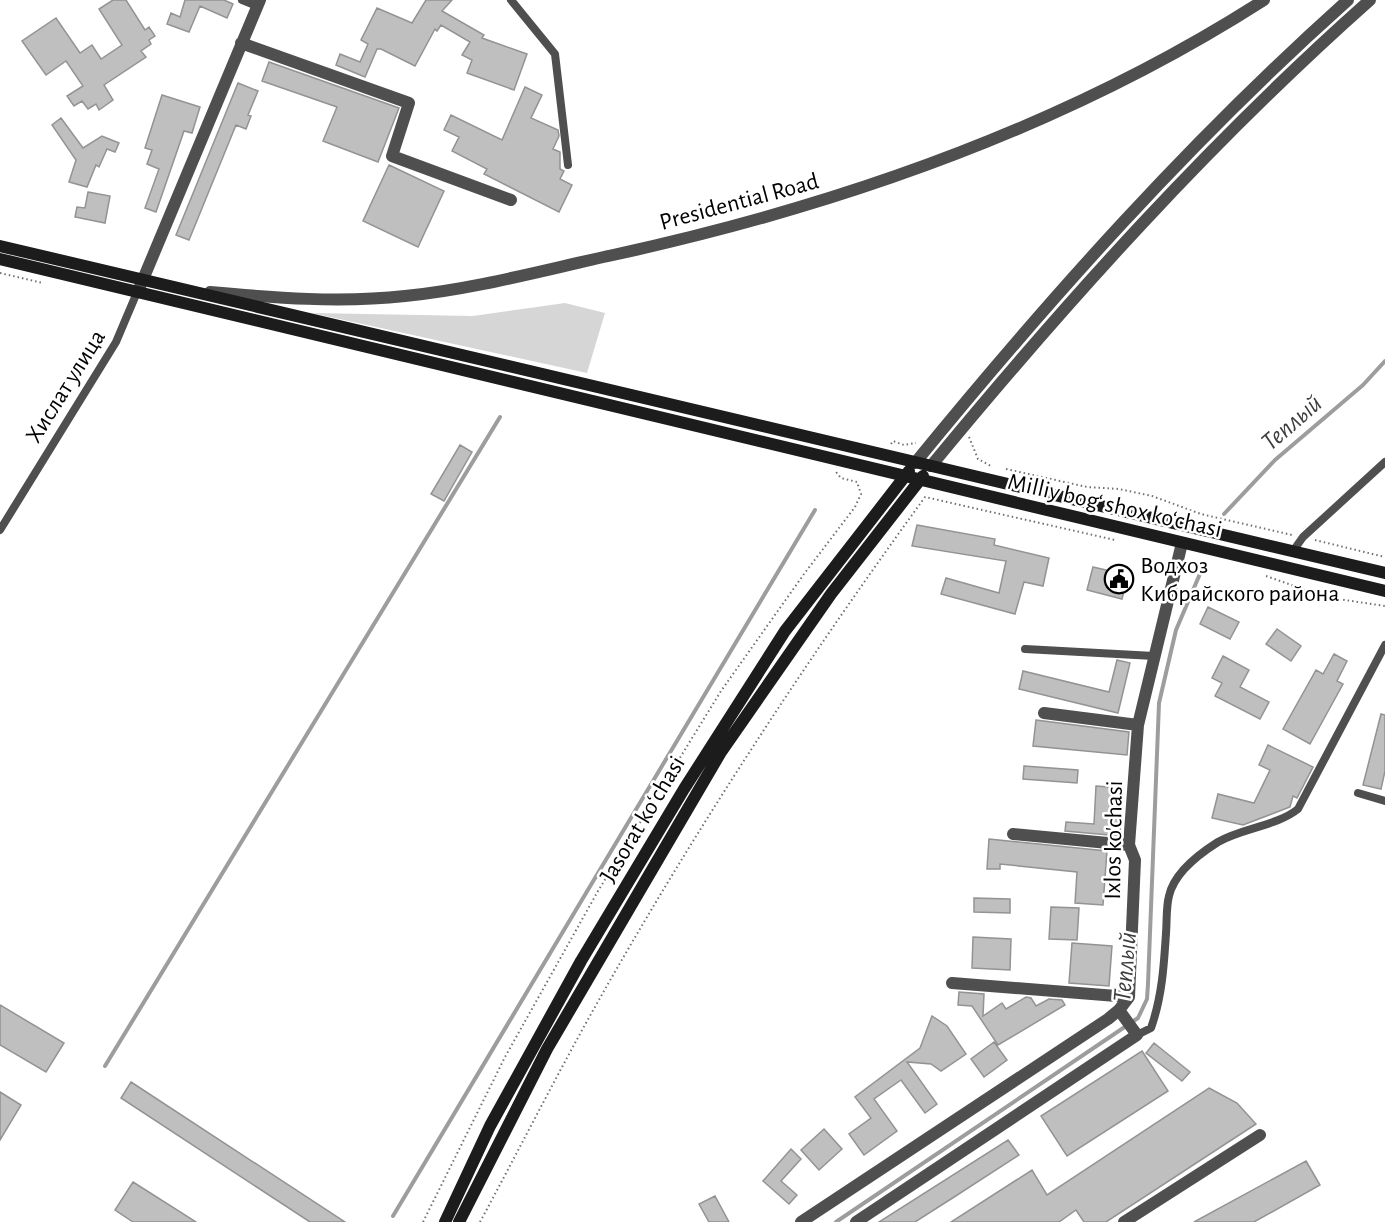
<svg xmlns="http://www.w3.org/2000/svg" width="1385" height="1222" font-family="'Alegreya Sans',sans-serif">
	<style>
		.green { fill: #d6d6d6 }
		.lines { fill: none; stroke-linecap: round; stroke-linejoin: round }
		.stream { stroke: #9d9d9d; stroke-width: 4 }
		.building { fill: #bfbfbf; stroke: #939393; stroke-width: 1.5 }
		.path { stroke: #717171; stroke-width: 2; stroke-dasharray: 1.5 3; stroke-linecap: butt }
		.service { stroke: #4f4f4f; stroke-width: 8 }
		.minor { stroke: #4f4f4f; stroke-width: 12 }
		.tertiary { stroke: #4f4f4f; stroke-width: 12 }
		.secondary { stroke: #1c1c1c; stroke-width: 12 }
		.labels { text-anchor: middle; stroke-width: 5; stroke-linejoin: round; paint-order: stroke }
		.street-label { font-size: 24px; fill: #000; stroke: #fff }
		.poi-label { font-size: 24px; fill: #000; stroke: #fff; text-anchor: start }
		.water-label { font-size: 26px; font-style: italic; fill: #3e3e3e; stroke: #fff }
	</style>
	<rect width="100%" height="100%" fill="#fff"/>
	<path class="green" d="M565 303 605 313 587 373 312 313 473 316Z"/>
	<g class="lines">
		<path class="stream" d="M1224 514 1275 460 1363 385 1385 361
			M105 1066 500 417
			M393 1216 815 510
			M836 1222 1138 1018 1147 999 1148 984 1159 703 1176 630 1205 562"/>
	</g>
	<path class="building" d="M113 0H126L145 30 149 27 155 36 149 40 151 44 141 51 146 57 104 85 113 100 99 110 96 104 88 109 82 101 74 106 67 96 83 86 66 61 46 75 22 41 56 18 80 53 92 45 101 59 122 45 99 9Z
		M185 0H224L233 4 227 18 200 6 189 32 167 24 171 13 180 17Z
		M426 0H452L442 11 484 35 482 38 527 54 514 90 467 73 472 60 462 55 470 42 441 25 437 31 435 29 415 66 381 49H377L365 77 336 65 340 54 360 62 368 44 361 40 377 8 412 23Z
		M269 62 399 108 378 162 323 141 337 107 262 81Z
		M238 83 258 91 248 115 251 116 246 129 236 125 189 240 176 235Z
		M525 87 542 95 531 118 558 130 559 136 553 149 560 152V169L564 171 560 179 572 185 559 212 484 174 487 169 452 151 459 137 444 130 451 115 502 140Z
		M162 95 200 107 192 133 184 131 156 212 145 208 159 169 147 164 152 150 145 148Z
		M61 118 83 148 102 136 119 143 115 152 107 149 99 167 96 165 87 187 69 182 76 160 52 125Z
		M389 165 444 191 418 247 363 221Z
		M88 192 110 196 105 223 75 217 77 207 85 208Z
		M460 445 472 452 444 501 431 494Z
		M917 525 995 539 994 545 1049 558 1043 586 1024 582 1015 614 941 594 946 578 999 593 1006 561 912 546Z
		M1093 567 1128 575 1122 599 1087 590Z
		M1208 607 1239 622 1230 639 1200 624Z
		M1277 629 1301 646 1291 661 1266 644Z
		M1334 654 1347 661 1337 681 1343 684 1310 744 1283 729 1316 670 1323 674Z
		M1223 656 1249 670 1240 687 1269 702 1260 719 1215 696 1222 683 1212 678Z
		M1117 660 1130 663 1118 713 1019 689 1023 671 1109 692Z
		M1381 714 1385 715V771L1381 789 1363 785Z
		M1036 720 1129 732 1127 755 1033 746Z
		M1268 745 1313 767 1297 798 1293 796 1290 807 1243 825 1212 818 1218 794 1254 803 1270 770 1259 765Z
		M1024 766 1078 770 1077 783 1023 779Z
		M1096 786 1122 788 1120 836 1065 831 1066 822 1094 824Z
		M989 839 1107 851 1103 905 1075 903 1077 872 1000 864V869H987Z
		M974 898 1010 899V913L974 912Z
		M1051 907 1079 908 1077 940 1049 939Z
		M973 937 1011 939 1010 970 972 968Z
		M1072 943 1112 946 1109 986 1069 983Z
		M959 992 984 994 983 1016 1002 1003 1006 1009 1026 997 1031 998 1036 1006 1049 999 1062 1000 1065 1005 998 1045 972 1006 958 1005Z
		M0 1005 64 1043 46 1072 0 1045Z
		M932 1016 947 1026 966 1054 941 1071 931 1064 907 1062 937 1104 925 1113 901 1080 874 1099 897 1131 864 1155 849 1134 871 1118 855 1097 920 1048Z
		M994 1042 1007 1060 984 1077 971 1059Z
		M1154 1043 1190 1072 1182 1081 1146 1053Z
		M1142 1051 1168 1091 1067 1156 1041 1116Z
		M131 1082 345 1222H310L121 1098Z
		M1209 1088 1237 1103 1256 1124 1106 1222H1084L1076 1210 1059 1222H951L1032 1170 1047 1195Z
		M0 1092 21 1105 0 1140Z
		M824 1129 842 1149 819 1170 801 1150Z
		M1008 1140 1019 1155 951 1199 915 1222H879Z
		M791 1149 801 1159 781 1181 797 1195 789 1204 763 1181Z
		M1306 1161 1320 1185 1254 1222H1194Z
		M133 1182 196 1222H133L115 1210Z
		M715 1196 729 1222H709L699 1204Z"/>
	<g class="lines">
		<path class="path" d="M0 273 43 283
			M969 437 978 459 991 466
			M891 444 893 441 904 445 916 443
			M1006 469 1087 487 1119 489 1152 496 1201 514 1292 535
			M1315 540 1385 557
			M1266 576 1325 597 1385 606
			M423 1222 505 1057 598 891 721 691 804 574 855 507 861 494 857 482 841 478 836 472
			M480 1222C520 1148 558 1072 600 998 698 825 808 658 925 497L1115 540"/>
		<path class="service" d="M242 0 257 6
			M511 0 555 54 568 165
			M0 530 116 342 138 290
			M1293 551 1303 537 1385 462
			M1025 649 1154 656
			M1358 793 1385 801
			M1137 1035 1151 1028C1162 997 1164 965 1166 933 1167 921 1166 907 1169 896 1174 873 1199 854 1218 842 1242 828 1277 826 1298 809L1385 645"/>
		<path class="minor" d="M241 43 409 103 392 156 511 200
			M139 289 260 0
			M1044 713 1138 725
			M1013 834 1129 845
			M952 983 1129 997
			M801 1222 1108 1019 1119 1010 1129 997 1135 860 1129 845 1138 725 1182 543
			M856 1222 1137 1035 1119 1010
			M1124 1222 1260 1135"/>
		<path class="tertiary" d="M210 292C275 298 341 303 405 296 475 289 544 270 613 255 842 205 1066 127 1264 0
			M915 463C1049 299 1190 141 1348 0
			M931 466C1067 301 1210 142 1370 0"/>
		<path class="secondary" d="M0 246 1385 573
			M0 259 1385 591
			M445 1222 490 1126 581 961 684 789 785 631 909 471
			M459 1222 547 1049 721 752 831 594 923 476"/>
	</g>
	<defs>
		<g id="civic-ring" transform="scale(1.5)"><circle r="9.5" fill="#fff" stroke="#000" stroke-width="1.5"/><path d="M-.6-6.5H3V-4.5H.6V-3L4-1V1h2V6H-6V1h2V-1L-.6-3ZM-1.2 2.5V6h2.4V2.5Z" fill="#000"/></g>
	</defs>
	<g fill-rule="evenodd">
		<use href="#civic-ring" x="1119" y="579"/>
	</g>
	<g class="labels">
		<g class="street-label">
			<text transform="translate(739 201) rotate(-15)" y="8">Presidential Road</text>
			<text transform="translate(65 386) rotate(-58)" y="8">Хислат улица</text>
			<text transform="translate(1115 505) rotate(13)" y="8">Milliy bog‘ shox ko‘chasi</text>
			<text transform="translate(642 819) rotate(-59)" y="8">Jasorat koʻchasi</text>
			<text transform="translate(1113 840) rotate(-89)" y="8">Ixlos ko'chasi</text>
		</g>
		<g class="poi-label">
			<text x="1140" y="573">Водхоз<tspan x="1140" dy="28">Кибрайского района</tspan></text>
		</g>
		<g class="water-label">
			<text transform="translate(1291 422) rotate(-41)" y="9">Теплый</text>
			<text transform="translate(1124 967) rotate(-85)" y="9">Теплый</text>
		</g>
	</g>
</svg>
